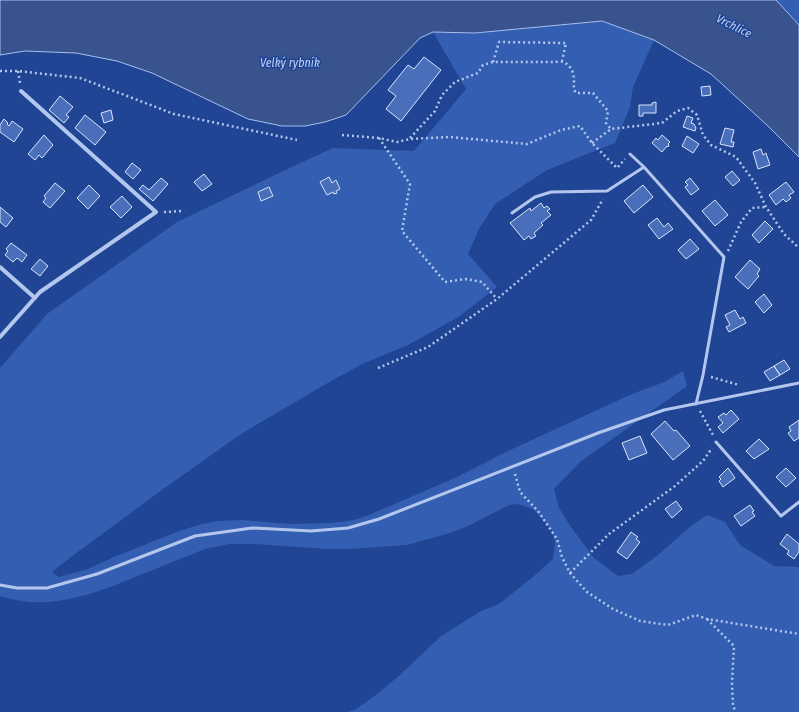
<svg xmlns="http://www.w3.org/2000/svg" width="799" height="712" font-family="'Fira Sans Condensed',sans-serif">
	<style>
		.green { fill: #345eb1 }
		.water { fill: #38538d; stroke: #a7c0ef }
		.building { fill: #496fba; stroke: #d9e4fa }
		.lines { fill: none; stroke-linecap: round; stroke-linejoin: round }
		.path { stroke: #b3c7ee; stroke-width: 2.5; stroke-dasharray: 2 3; stroke-linecap: butt }
		.lane { stroke: #b3c7ee; stroke-width: 3 }
		.street { stroke: #b3c7ee; stroke-width: 4 }
		.labels { text-anchor: middle; stroke-width: 3; stroke-linejoin: round; paint-order: stroke }
		.water-label { font-size: 12px; font-style: italic; fill: #bfd1f5; stroke: #204594 }
	</style>
	<rect width="100%" height="100%" fill="#204594"/>
	<path class="green" d="M776 0H799V25L797 22Z
		M602 21 654 40 633 87 630 107 615 143 547 170 495 204 479 229 468 254 497 287 457 318 408 345 362 364 331 381 241 434 166 487 71 557 52 572 59 577 88 569 114 557 179 531 202 524 218 521 242 520 289 524 332 523 354 520 369 515 457 477 506 452 632 394 664 382 683 371 687 386 580 462 554 489 559 508 571 527 594 558 618 576 632 574 658 555 691 526 707 515 725 522 740 545 774 566 799 567V712H348L356 709 376 695 401 674 441 636 481 611 499 604 533 577 553 559 555 543 551 529 533 509 518 504 509 505 470 525 450 533 407 545 350 549H327L255 544H229L205 549 113 586C74 600 41 609 0 596V368L47 314 177 222 296 165 333 148 414 151 466 89 433 32 475 33Z"/>
	<path class="water" d="M0 0H776L799 25V157L768 126 711 74 654 40 602 21 475 33 433 32 420 38 346 115 325 122 305 126H282L248 119 152 73 117 61 76 53 25 51 0 55Z"/>
	<path class="building" d="M424 57 441 70 401 121 386 109 396 96 388 90 408 65 414 69Z
		M710 86 711 95 702 96 701 87Z
		M60 96 73 107 66 115 69 117 64 123 49 110Z
		M656 102V113H643V116H639V105H652V103Z
		M111 110 113 120 104 123 101 113Z
		M85 115 106 132 95 145 75 128Z
		M687 116 693 118 691 123 694 124 696 128 695 131 683 127Z
		M4 119 8 123 7 124 9 126 12 121 23 129 14 142 0 132V125Z
		M725 128 734 130 731 142H734L733 147 720 144Z
		M44 135 53 145 42 158 39 155 35 160 28 154Z
		M662 135 670 142 668 144 669 145 668 147 667 146 662 152 652 143 656 138 658 140Z
		M687 136 699 144 693 153 682 146Z
		M761 149 763 155 766 153 770 165 758 169 753 152Z
		M132 163 141 170 133 179 125 172Z
		M732 171 740 180 733 186 725 177Z
		M204 174 212 184 202 191 194 182Z
		M329 177 332 183 336 180 340 189 336 191 337 193 334 194 333 192 327 195 320 182Z
		M161 178 168 184 153 201 139 189 143 185 149 190Z
		M690 178 699 189 691 195 685 187 688 185 685 182Z
		M786 182 794 192 789 195 791 198 786 202 783 199 776 205 769 195Z
		M55 183 65 191 50 208 43 202 46 198 44 196Z
		M89 185 100 196 88 209 77 198Z
		M643 185 653 197 634 213 624 201Z
		M269 187 273 196 261 201 258 192Z
		M122 196 132 207 121 218 110 207Z
		M715 200 728 215 715 226 702 211Z
		M541 203 544 208 547 206 550 209 547 211 551 215 541 223 543 225 534 233 536 236 531 239 529 236 524 240 510 223 530 208 531 211Z
		M0 207 13 218 6 227 0 222Z
		M657 218 664 227 668 223 673 229 659 239 648 225Z
		M765 221 773 229 759 243 752 235Z
		M690 239 699 249 686 259 678 250Z
		M11 243 27 255 22 262 17 258 13 262 5 255 8 251 6 249Z
		M40 259 48 266 40 276 31 269Z
		M750 260 760 269 757 274 759 276 748 289 735 277Z
		M764 294 772 305 764 313 755 302Z
		M735 310 740 319 743 317 746 323 729 332 726 327 730 325 725 315Z
		M784 360 790 369 780 375 774 366Z
		M774 366 780 375 770 381 764 372Z
		M731 410 739 419 723 433 718 427 723 423 718 417 724 413 726 415Z
		M799 420V438L794 441 788 433 791 431 789 427Z
		M665 421 674 431 676 430 690 446 673 460 651 434Z
		M640 436 647 453 629 460 622 443Z
		M759 439 769 449 754 459 746 451Z
		M728 468 735 478 723 487 719 481 721 479 719 477Z
		M786 468 796 478 786 487 776 477Z
		M676 501 682 509 672 518 665 509Z
		M750 505 754 511 752 512 755 516 741 526 734 516Z
		M631 532 638 537 636 539 640 542 627 559 617 552Z
		M787 534 799 544V552L794 559 787 554 789 551 780 544Z"/>
	<g class="lines">
		<path class="path" d="M493 62 499 42 566 43 562 61
			M0 71H18L80 78 174 114 297 140
			M18 71 20 83
			M342 135 379 138 397 142 410 139 450 137 527 144 561 130 580 126 592 143 617 168 625 159
			M379 138 410 184 402 231 445 282 466 279 482 282 497 299
			M410 138 435 111 442 95 455 82 478 73 483 65 493 62H553C556 62 560 61 563 62 571 65 574 73 574 81 574 86 573 89 576 93H593L608 111 606 123 611 129
			M592 143 611 129 662 123 677 111 688 108 697 115 703 135 711 145 736 157 755 183 766 207 784 234 799 248
			M164 212 183 211
			M728 251 741 222 752 208 766 207
			M378 368 428 347 497 299 591 220 603 199
			M711 377 739 385
			M700 411 713 435
			M515 474 520 492 538 511 557 539 562 557 570 573 587 592 613 609 640 621 668 625 696 615 707 619 799 634
			M570 573 609 534 675 486 703 461 712 448
			M707 619 734 646 732 683 733 706 736 712"/>
		<path class="lane" d="M630 154 644 167 724 257 703 375 696 404
			M512 213 535 197 551 192 607 191 644 167
			M716 442 781 516 799 502
			M0 585 17 588H47L97 574 195 536 252 528 311 531 348 528 379 519 598 433 664 410 799 383"/>
		<path class="street" d="M0 267 35 298
			M0 337 40 292 156 212 21 91"/>
	</g>
	<g class="labels">
		<g class="water-label">
			<text transform="translate(734 26) rotate(27)" y="4">Vrchlice</text>
			<text x="290" y="67">Velký rybník</text>
		</g>
	</g>
</svg>
